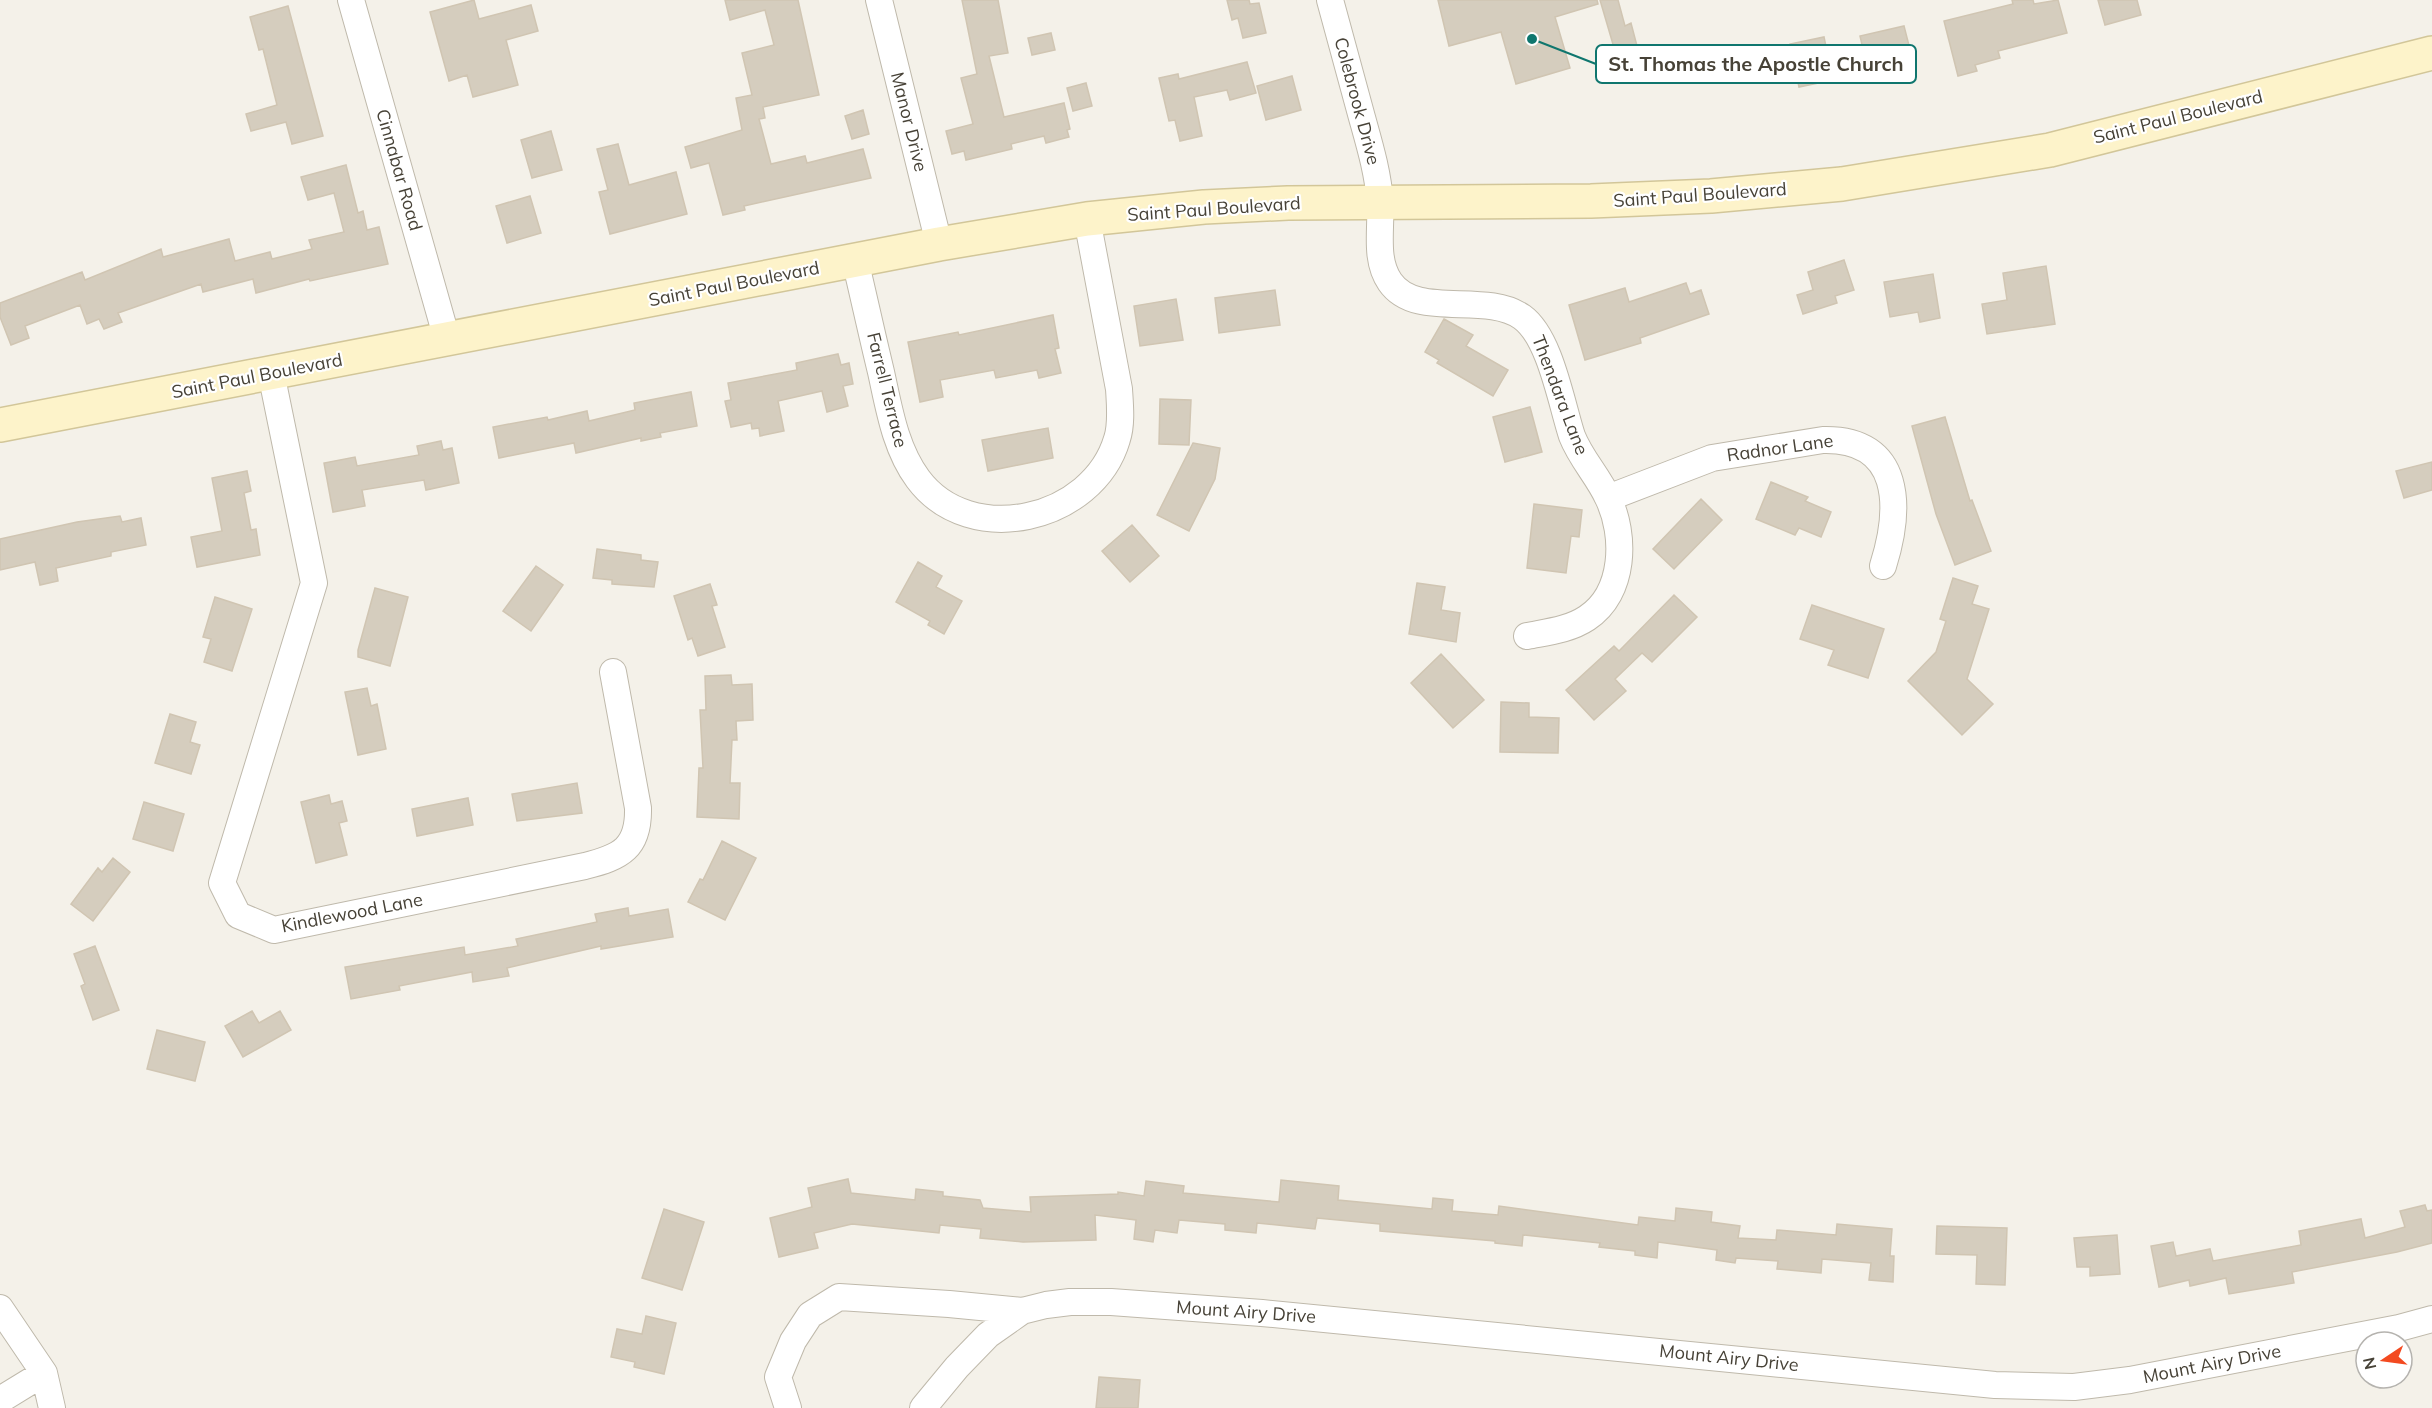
<svg xmlns="http://www.w3.org/2000/svg" width="2432" height="1408" font-family="Mulish,sans-serif">
	<style>
		.building { fill: #d5cdbe; stroke: #d0c5b2; stroke-width: 1.5 }
		.lines { fill: none; stroke-linecap: round; stroke-linejoin: round }
		.street-casing { stroke: #bfb9ab; stroke-width: 28 }
		.secondary-casing { stroke: #d2c699; stroke-width: 36 }
		.street { stroke: #fff; stroke-width: 26 }
		.secondary { stroke: #fdf3ca; stroke-width: 33 }
		.labels { text-anchor: middle; stroke-width: 4.5; stroke-linejoin: round; paint-order: stroke }
		.street-label { font-size: 18px; fill: #474237; stroke: #fff }
		.leader { fill: none; stroke: #0f766e; stroke-width: 2 }
		.callout-dot { fill: #0f766e; stroke: #fff; stroke-width: 2 }
		.callout { fill: #fff; stroke: #0f766e; stroke-width: 2 }
		.callout-label { font-size: 20px; text-anchor: middle; font-weight: bold; fill: #474237 }
	</style>
	<rect width="100%" height="100%" fill="#f4f1e9"/>
	<path class="building" d="M474 0 479 19 531 5 538 31 506 40 518 85 473 97 467 75 449 81 430 12Z
		M725 0H798L819 95 763 107 765 118 759 119 771 164 805 156 807 163 863 149 871 178 744 206 745 210 723 215 709 163 691 168 685 147 742 130 736 98 752 95 742 53 774 45 765 10 730 20Z
		M962 0H998L1008 53 989 56 1004 117 1064 103 1070 129 1067 130 1069 137 1046 143 1044 136 1011 144 1012 149 966 160 964 151 952 154 946 131 973 124 961 78 977 74Z
		M1227 0H1249L1250 4 1259 3 1266 33 1243 38 1238 18 1232 20Z
		M1438 0H1597L1598 4 1555 17 1570 68 1516 84 1501 32 1449 46Z
		M1600 0H1618L1625 26 1631 23 1637 46 1615 51Z
		M2012 0H2033L2034 4 2058 0 2067 33 1998 51 2000 58 1975 65 1977 71 1958 76 1944 21 2013 4Z
		M2098 0H2137L2141 15 2105 25Z
		M288 6 323 136 292 144 286 122 251 131 246 114 277 105 263 49 259 50 250 17Z
		M1904 26 1915 69 1870 79 1860 36Z
		M1051 33 1055 50 1032 55 1028 38Z
		M1824 37 1833 80 1799 87 1790 44Z
		M1247 62 1256 93 1230 100 1227 90 1194 97 1202 136 1180 141 1175 120 1169 121 1159 78 1178 74 1179 79Z
		M1292 76 1301 110 1266 120 1257 86Z
		M1086 83 1092 106 1073 111 1067 88Z
		M863 110 869 134 852 139 845 116Z
		M551 131 562 170 532 178 521 140Z
		M618 144 629 185 676 172 687 214 610 234 599 192 608 190 597 149Z
		M346 165 358 213 363 211 367 230 379 227 388 264 310 281 309 279 256 293 253 279 203 292 201 284 118 313 122 322 104 329 99 319 87 324 80 305 25 326 29 338 11 345 0 317V303L82 272 85 280 161 249 163 257 229 239 235 261 270 252 272 259 312 249 309 240 344 232 334 193 308 200 301 177Z
		M530 196 541 233 507 243 496 206Z
		M1844 260 1854 290 1835 296 1837 303 1803 314 1797 295 1813 290 1808 272Z
		M2046 266 2055 324 1987 334 1982 304 2007 300 2003 273Z
		M1933 274 1940 318 1920 322 1918 312 1890 317 1884 282Z
		M1686 283 1690 294 1701 290 1709 314 1640 338 1641 343 1585 360 1569 305 1625 288 1629 302Z
		M1275 290 1280 325 1219 333 1215 298Z
		M1176 299 1183 340 1140 346 1134 306Z
		M1053 315 1059 348 1055 349 1061 373 1039 378 1037 370 996 378 994 370 940 380 943 397 920 402 908 342 958 332 959 335Z
		M1444 319 1473 335 1466 346 1508 370 1493 396 1437 363 1439 360 1425 352Z
		M838 354 841 365 849 363 853 384 843 386 848 406 827 412 822 391 778 401 784 431 760 436 759 428 752 429 751 423 731 427 725 401 731 400 728 383 797 370 796 363Z
		M691 392 697 426 660 433 661 437 641 441V438L576 453 574 443 499 458 493 427 547 417 548 420 587 411 589 421 635 410 634 403Z
		M1160 399 1191 400 1189 445 1159 444Z
		M1530 407 1542 452 1505 462 1493 417Z
		M1945 417 1970 501 1972 500 1991 551 1955 565 1936 514 1912 426Z
		M1048 428 1053 458 988 471 982 440Z
		M441 441 443 450 452 448 459 483 426 490 424 480 362 490 365 506 333 512 324 463 355 457 357 466 419 455 417 446Z
		M1193 443 1220 448 1215 479 1189 531 1157 515Z
		M2432 462V490L2404 498 2396 471Z
		M247 471 251 491 244 493 251 530 256 529 260 555 197 567 191 537 222 531 212 478Z
		M1771 482 1808 497 1805 501 1831 512 1821 537 1799 528 1795 535 1756 519Z
		M1701 499 1722 520 1674 569 1653 549Z
		M1534 504 1582 510 1579 537 1571 536 1566 573 1527 568Z
		M120 516 122 522 141 518 146 545 111 552V556L56 568 58 581 40 585 35 562 0 570V539L77 522Z
		M1132 525 1159 556 1130 582 1102 551Z
		M597 549 641 555V560L658 562 654 587 612 584V580L593 578Z
		M918 562 942 576 936 587 962 601 944 634 928 625 930 621 896 602Z
		M536 566 563 585 531 631 503 611Z
		M1953 578 1978 586 1972 604 1989 609 1967 679 1993 704 1962 735 1908 681 1936 652 1946 621 1940 619Z
		M1417 583 1445 587 1441 610 1460 613 1456 642 1409 634Z
		M710 584 717 605 712 606 725 647 698 656 692 638 688 640 674 596Z
		M375 588 408 597 390 666 358 657V650Z
		M1674 595 1697 617 1652 662 1642 653 1615 679 1626 691 1594 720 1566 690 1614 646 1619 651Z
		M215 597 252 609 232 671 204 662 211 639 203 637Z
		M1812 605 1884 629 1868 678 1828 665 1834 650 1800 639Z
		M1441 654 1484 700 1453 728 1411 683Z
		M731 675 732 685 752 684 753 720 736 721 737 740H732L730 783H740L739 819 697 817 699 768H703L700 710H706L705 676Z
		M367 688 371 706 377 704 386 749 358 755 345 692Z
		M1501 702 1529 703V717L1559 718 1558 753 1500 752Z
		M170 714 196 722 190 742 200 745 191 774 155 763Z
		M577 783 582 813 517 821 512 794Z
		M329 795 331 804 342 801 347 821 339 823 347 855 316 863 301 802Z
		M468 798 473 825 417 836 412 809Z
		M144 802 184 814 173 851 133 839Z
		M722 841 756 858 725 920 688 902 700 879 703 880Z
		M113 858 130 872 93 921 71 904 98 868 102 872Z
		M628 908 629 916 668 909 673 937 601 949V946L507 968 509 976 473 982 472 972 399 986 400 990 351 999 345 967 464 947 465 955 518 946 516 939 597 922 595 914Z
		M95 946 119 1010 93 1020 81 986 85 984 74 954Z
		M252 1011 259 1023 280 1011 291 1030 243 1057 225 1026Z
		M157 1030 205 1042 195 1081 147 1069Z
		M848 1179 851 1193 915 1200 916 1189 943 1192V1196L980 1200 983 1208 1031 1212 1030 1197 1118 1194V1192L1144 1196 1146 1181 1184 1186 1183 1193 1279 1202 1281 1180 1339 1186 1338 1200 1432 1209 1433 1198 1453 1200 1452 1211 1498 1215 1499 1206 1638 1225 1639 1217 1675 1221 1676 1208 1712 1212 1711 1222 1740 1226 1738 1238 1776 1240 1777 1230 1836 1235 1837 1224 1892 1229 1890 1256H1894L1893 1282 1869 1280 1871 1263 1822 1259 1821 1273 1777 1269 1778 1261 1736 1258 1735 1263 1716 1260 1717 1250 1658 1242 1657 1258 1635 1255V1251L1599 1247 1600 1243 1523 1235 1522 1246 1495 1243V1241L1380 1231V1224L1317 1218 1315 1229 1257 1223 1256 1233 1225 1230V1224L1179 1220 1177 1233 1155 1230 1153 1242 1134 1239 1136 1220 1095 1215 1096 1240 1023 1242 980 1238 981 1229 940 1225 939 1233 852 1224 814 1233 818 1248 779 1257 770 1218 812 1207 808 1188Z
		M2425 1205 2427 1211 2432 1210V1243L2397 1252 2292 1272 2294 1283 2229 1294 2226 1278 2190 1286 2189 1280 2159 1287 2151 1246 2173 1242 2176 1256 2210 1249 2213 1261 2301 1245 2299 1231 2361 1219 2365 1238 2405 1227 2400 1211Z
		M664 1209 704 1222 682 1290 642 1278Z
		M1937 1226 2007 1228 2005 1285 1976 1284 1977 1255 1936 1254Z
		M2117 1235 2120 1274 2090 1276V1267H2077L2074 1238Z
		M646 1316 676 1323 664 1374 634 1367 635 1362 611 1357 617 1329 642 1334Z
		M1099 1377 1140 1380 1138 1408H1096Z"/>
	<g class="lines">
		<g class="street-casing">
			<path id="street" d="M351 0 447 339
				M879 0 939 244
				M1330 0C1340 38 1351 76 1361 114 1369 143 1378 172 1380 202 1382 228 1374 259 1390 282 1416 320 1485 291 1522 317 1550 337 1561 402 1572 436 1581 459 1598 476 1608 498 1626 535 1625 593 1587 618 1569 630 1547 632 1527 636
				M855 260C864 298 872 335 881 372 889 408 895 448 918 479 970 549 1093 521 1117 439 1122 424 1120 405 1119 389L1087 219
				M271 373 314 583 222 883 238 915 274 930 585 866C621 857 639 848 638 808L613 672
				M1608 498 1712 458 1823 440C1903 438 1901 509 1883 566
				M0 1308 44 1373 52 1408
				M0 1400 44 1373
				M788 1408 778 1377 793 1341 810 1315 839 1297 949 1304 1022 1311 1046 1305 1070 1302H1111L1262 1313 1995 1385 2074 1387 2130 1380 2399 1328 2432 1319
				M923 1408 957 1367 988 1335 1022 1311"/>
		</g>
		<g class="secondary-casing">
			<path id="secondary" d="M0 425 939 244 1087 219 1204 207 1288 203 1591 201 1711 196 1842 184 2050 150 2432 53"/>
		</g>
		<use href="#street" class="street"/>
		<use href="#secondary" class="secondary"/>
	</g>
	<g class="labels">
		<g class="street-label">
			<text transform="translate(1357 101) rotate(75)" y="6">Colebrook Drive</text>
			<text transform="translate(2178 117) rotate(-14)" y="6">Saint Paul Boulevard</text>
			<text transform="translate(909 122) rotate(76)" y="6">Manor Drive</text>
			<text transform="translate(399 170) rotate(74)" y="6">Cinnabar Road</text>
			<text transform="translate(1700 195) rotate(-4)" y="6">Saint Paul Boulevard</text>
			<text transform="translate(1214 209) rotate(-4)" y="6">Saint Paul Boulevard</text>
			<text transform="translate(734 284) rotate(-11)" y="6">Saint Paul Boulevard</text>
			<text transform="translate(257 376) rotate(-11)" y="6">Saint Paul Boulevard</text>
			<text transform="translate(887 390) rotate(76)" y="6">Farrell Terrace</text>
			<text transform="translate(1560 395) rotate(69)" y="6">Thendara Lane</text>
			<text transform="translate(1780 448) rotate(-8)" y="6">Radnor Lane</text>
			<text transform="translate(352 913) rotate(-11)" y="6">Kindlewood Lane</text>
			<text transform="translate(1246 1312) rotate(4)" y="6">Mount Airy Drive</text>
			<text transform="translate(1729 1358) rotate(6)" y="6">Mount Airy Drive</text>
			<text transform="translate(2212 1364) rotate(-11)" y="6">Mount Airy Drive</text>
		</g>
	</g>
	<path class="leader" d="M1532 39L1596 64"/>
	<circle class="callout-dot" cx="1532" cy="39" r="6"/>
	<rect class="callout" x="1596" y="45" width="320" height="38" rx="6"/>
	<g class="callout-label">
		<text x="1756" y="71">St. Thomas the Apostle Church</text>
	</g>
	<g transform="translate(2384 1360) rotate(257)"><circle r="28" fill="#ffffff" stroke="#b5b3af" stroke-width="1.5"/>
	<path d="M0-4.5L10 22L0 15L-10 22Z" fill="#f34a20"/>
	<text y="-9" font-size="16" font-weight="bold" text-anchor="middle" fill="#474237">N</text>
	</g>
</svg>
